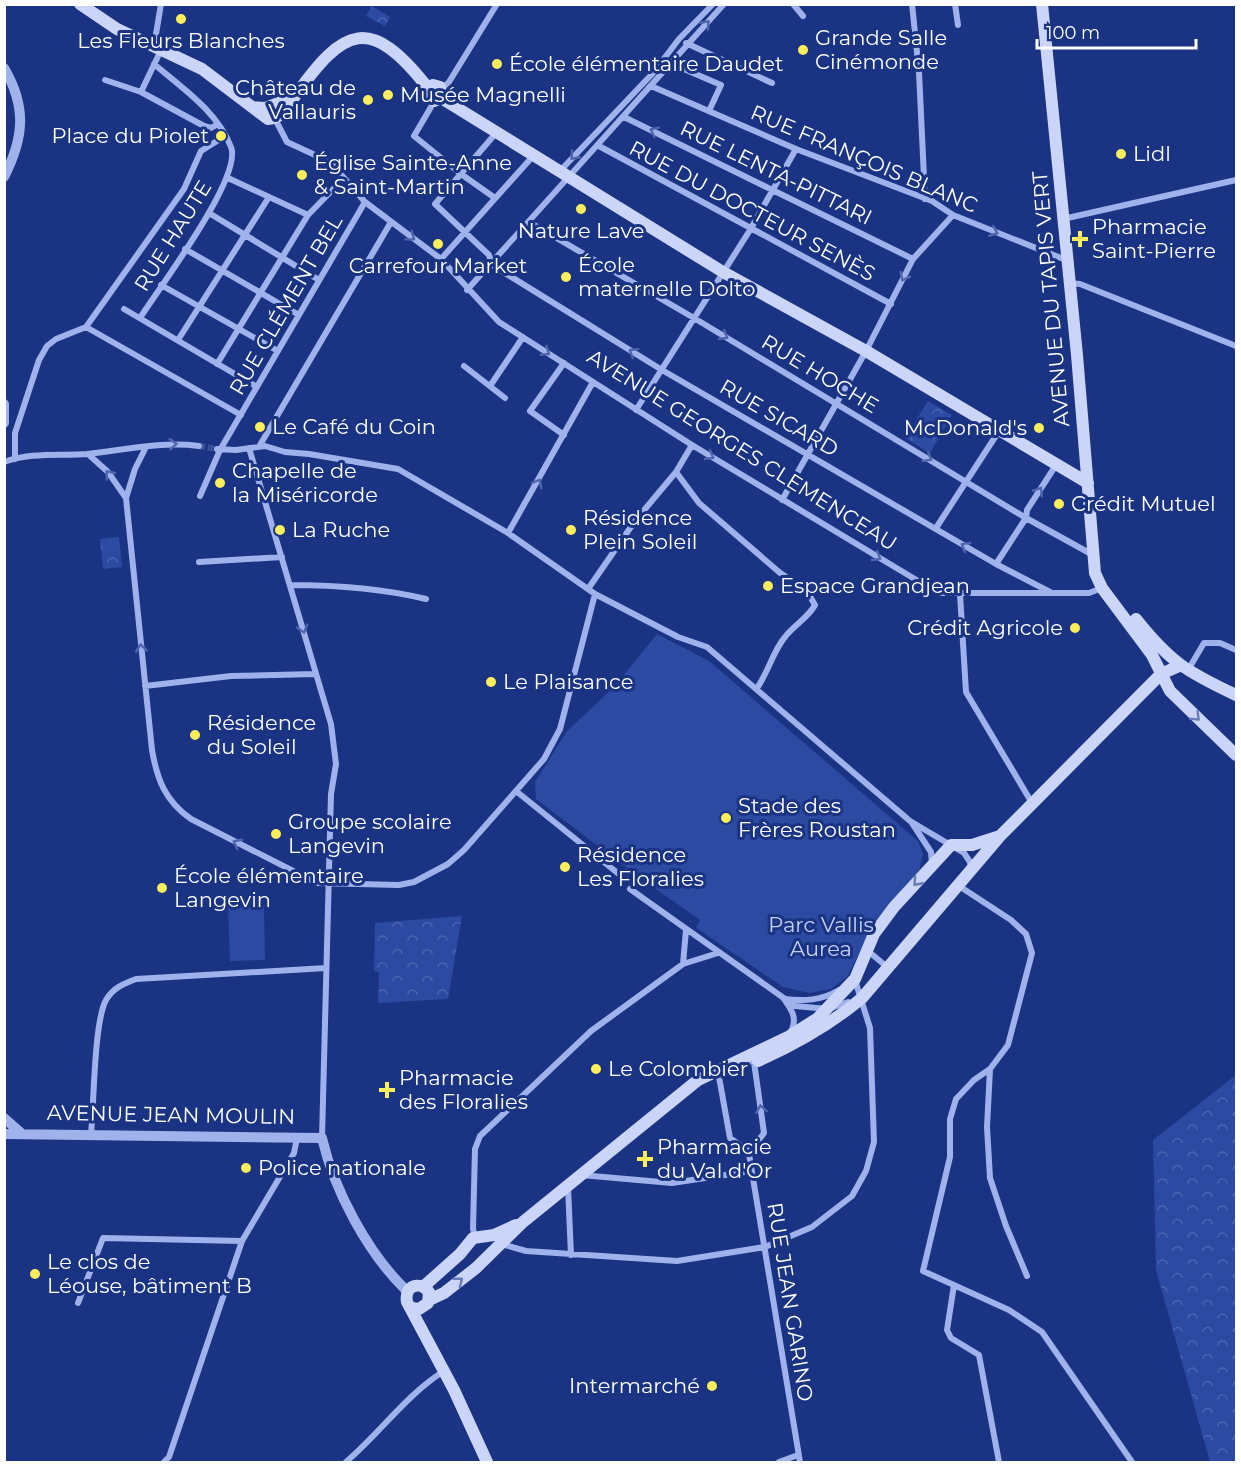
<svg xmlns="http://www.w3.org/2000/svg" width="1241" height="1467" font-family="Montserrat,sans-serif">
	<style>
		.forest { fill: url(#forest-crowns) }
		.pitch { fill: #2d4aa2 }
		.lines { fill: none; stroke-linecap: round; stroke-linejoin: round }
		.minor-tunnel { stroke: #3c5296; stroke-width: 6; stroke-dasharray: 6 3; stroke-linecap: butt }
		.minor { stroke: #9fb2eb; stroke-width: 6 }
		.tertiary { stroke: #9fb2eb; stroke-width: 10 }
		.secondary { stroke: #cbd5f8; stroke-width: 12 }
		.oneway { stroke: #4f66ad }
		.oneway2 { stroke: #6a7cb8 }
		.poi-dot { fill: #fdee5b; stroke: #1a3383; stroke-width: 2 }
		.labels { text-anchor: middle; stroke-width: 6; stroke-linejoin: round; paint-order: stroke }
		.poi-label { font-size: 21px; fill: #fff; stroke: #1a3383; text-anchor: start }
		.street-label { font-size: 21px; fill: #fff; stroke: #1a3383 }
		.park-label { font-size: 21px; fill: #c4d1f8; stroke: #1a3383 }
	</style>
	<defs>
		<pattern id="forest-crowns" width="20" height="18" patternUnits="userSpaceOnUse" patternTransform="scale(1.5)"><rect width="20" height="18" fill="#2d4aa2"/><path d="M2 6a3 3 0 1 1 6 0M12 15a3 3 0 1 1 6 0" fill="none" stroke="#4c65b0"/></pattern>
	</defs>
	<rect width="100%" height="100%" fill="#1a3383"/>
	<path class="forest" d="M372 6 390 17 385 26 366 16Z
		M928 401 952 415 930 453 905 438Z
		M119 537 122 567 103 569 100 539Z
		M462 916 448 999 378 1003 379 972 374 971 375 923Z
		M1236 1075V1462H1210L1156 1270 1153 1140Z"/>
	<path class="pitch" d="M657 634 709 661 918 841 923 854 919 872 872 927 847 977 831 989 809 993 783 987 696 928 700 920 640 878 536 799 535 782 567 731 614 687Z
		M264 906 265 960 230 961 228 907Z"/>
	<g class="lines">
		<path class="minor-tunnel" d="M199 446 217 449"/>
		<path class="minor" d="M793 4 803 16
			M912 4 919 72 925 199
			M955 4 958 25
			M686 43 772 83
			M154 46 161 4
			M161 50 141 92 204 126 211 128 218 124
			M670 63 721 85 709 111
			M105 80 141 92
			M651 86 796 149 932 201 953 215 1066 260
			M442 89 449 82 497 4
			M431 107 414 136 461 174 495 198
			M624 117 913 259
			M275 119 287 142 330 162 365 202 441 259 499 322 692 445 938 593H1089L1102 588
			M496 133 435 204 489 255 492 265 662 370 996 564 1050 592
			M599 146 891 304
			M560 171 653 73 679 39 713 4
			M228 178 308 215 344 178
			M209 213 319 280
			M1063 219 1236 180
			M529 222 694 318 1026 518 1093 555
			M185 249 299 315
			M441 259 534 155
			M1069 283 1080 284 1236 346
			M161 285 278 351
			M467 290 724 4
			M124 309 257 387
			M140 318C159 288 243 177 231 147 217 111 182 88 154 64
			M86 327 241 415
			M178 340 269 197
			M564 363 530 411 564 435
			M217 364 308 215
			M464 366 505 398
			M490 386 523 337
			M636 410 750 230 796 149
			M260 445 391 222
			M146 447 135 469 126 498 152 750C157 779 165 801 191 819L317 883 399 885 414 882 448 864 464 850 544 759 560 729 595 594
			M249 448 331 724 336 764 331 794 322 1138
			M217 449 236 450 265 446 285 452 309 454 398 469 508 533 595 594 678 637 707 647 910 821 964 853 970 862 971 869
			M88 454 108 472 126 498
			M15 459V433L39 360 47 346 56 339 86 327 184 189 201 151 225 136
			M4 462C30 452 61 456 88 454 124 450 162 441 199 446
			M676 472 699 503 779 572 808 593 815 605C808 618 794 625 785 637 773 651 768 673 757 688
			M200 496 220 450 365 202
			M782 500 866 351 913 259 953 215
			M936 528 999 431
			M508 533 593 382
			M199 562 282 557
			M996 564 1026 518 1027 510 1056 465
			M290 585C338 585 380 588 426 599
			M588 589 635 521 676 472 692 445
			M960 594 966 692 1032 803
			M1188 670 1204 643H1220L1236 650
			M145 686 231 676 316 674
			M516 791 620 875
			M912 823 931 852 932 864
			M959 886 1011 920 1026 934 1032 953 1008 1045 990 1069 987 1127 990 1178 1006 1226 1027 1276
			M630 889 795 1006 828 1009 848 1002
			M868 951 886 966
			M683 964 686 930
			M784 999C804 1001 821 1001 839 990
			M786 1002C794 1013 797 1021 790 1033
			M723 1069 719 1077 730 1138 741 1146 755 1145 764 1133 754 1062 743 1060
			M990 1069 974 1080 956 1099 950 1119V1157L923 1271 1009 1310 1042 1332 1132 1462
			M91 1134C94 1104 94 1022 106 1000 113 988 123 984 136 979L326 968
			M748 1148 800 1462
			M581 1175 672 1183 751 1171
			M568 1187 571 1255
			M475 1236 473 1229 475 1149 480 1136 591 1031 683 964 718 953
			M502 1244 526 1251 677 1261 765 1247 812 1227 852 1196 866 1171 874 1142 870 1028 855 980
			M954 1285 947 1330 951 1338 979 1355 999 1462
			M78 1303 103 1238 242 1241
			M164 1462 169 1457 242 1241 294 1153 297 1138
			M346 1462C380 1433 406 1395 444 1371
			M779 1462 798 1455"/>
		<path class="tertiary" d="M4 68C27 107 24 138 4 177
			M4 404V423
			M4 1118 20 1132
			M4 1134 322 1138C334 1190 368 1254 407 1291"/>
		<path class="secondary" d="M80 4 117 29 202 69 268 119C283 118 287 107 295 96 344 27 370 14 428 88
			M1042 4 1077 355 1095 573 1102 588 1152 655 1170 691 1236 755
			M428 88 433 85 440 87 441 98
			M428 88 427 94 430 99 434 101 441 98
			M441 98 723 272 866 351 1088 483
			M252 107 265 108 294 97
			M1136 619C1170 662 1187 672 1236 695
			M758 1061C796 1044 830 1025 862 998L1000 836 1161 674 1179 666
			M423 1287 460 1254 473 1238 494 1235 516 1225
			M429 1300 444 1293 476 1268 523 1222 698 1080 788 1037 818 1018 855 979 874 934 894 907 951 845H972L1000 836
			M412 1308 419 1309 428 1303 429 1292C419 1280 404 1286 407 1302L454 1390 487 1462"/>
	</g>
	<defs><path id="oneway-chevron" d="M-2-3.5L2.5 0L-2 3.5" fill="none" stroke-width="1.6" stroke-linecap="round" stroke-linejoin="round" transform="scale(1.5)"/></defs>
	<g class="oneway">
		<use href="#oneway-chevron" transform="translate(706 24) rotate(-48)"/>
		<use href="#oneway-chevron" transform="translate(654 131) rotate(-154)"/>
		<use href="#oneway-chevron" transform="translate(574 156) rotate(132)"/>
		<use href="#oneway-chevron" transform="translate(994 232) rotate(22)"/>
		<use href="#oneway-chevron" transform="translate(411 237) rotate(37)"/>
		<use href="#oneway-chevron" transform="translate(904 277) rotate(117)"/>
		<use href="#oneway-chevron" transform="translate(724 336) rotate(31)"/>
		<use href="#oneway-chevron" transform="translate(546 352) rotate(33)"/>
		<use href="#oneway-chevron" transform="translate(633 352) rotate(-148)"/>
		<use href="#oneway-chevron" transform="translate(173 444) rotate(-5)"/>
		<use href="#oneway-chevron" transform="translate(710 456) rotate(31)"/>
		<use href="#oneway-chevron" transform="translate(928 458) rotate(31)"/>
		<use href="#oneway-chevron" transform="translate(109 474) rotate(-129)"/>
		<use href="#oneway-chevron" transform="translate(538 483) rotate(-60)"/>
		<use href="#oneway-chevron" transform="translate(1039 491) rotate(-57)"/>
		<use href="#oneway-chevron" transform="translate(965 546) rotate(-149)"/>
		<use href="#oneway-chevron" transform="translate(877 557) rotate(31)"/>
		<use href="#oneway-chevron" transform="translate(303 629) rotate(74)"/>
		<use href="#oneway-chevron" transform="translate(141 648) rotate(-96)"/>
		<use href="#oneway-chevron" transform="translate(237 843) rotate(-152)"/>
		<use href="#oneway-chevron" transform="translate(761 1109) rotate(-99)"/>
	</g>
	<g class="oneway2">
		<use href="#oneway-chevron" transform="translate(1196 717) rotate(45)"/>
		<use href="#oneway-chevron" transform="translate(917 882) rotate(132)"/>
		<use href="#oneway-chevron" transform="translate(459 1281) rotate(-38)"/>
	</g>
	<g class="poi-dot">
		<circle cx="181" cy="19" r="6"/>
		<circle cx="803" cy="50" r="6"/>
		<circle cx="497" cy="64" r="6"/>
		<circle cx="388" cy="95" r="6"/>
		<circle cx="368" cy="100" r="6"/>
		<circle cx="221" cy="136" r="6"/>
		<circle cx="1121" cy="154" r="6"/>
		<circle cx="302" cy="175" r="6"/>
		<circle cx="581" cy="209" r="6"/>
		<path d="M1077 230h6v6h6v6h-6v6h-6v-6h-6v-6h6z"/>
		<circle cx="438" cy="244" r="6"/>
		<circle cx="566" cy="277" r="6"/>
		<circle cx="260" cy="427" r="6"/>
		<circle cx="1039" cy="428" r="6"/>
		<circle cx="220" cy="483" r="6"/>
		<circle cx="1059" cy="504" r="6"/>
		<circle cx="280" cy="530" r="6"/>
		<circle cx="571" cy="530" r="6"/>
		<circle cx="768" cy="586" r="6"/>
		<circle cx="1075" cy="628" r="6"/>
		<circle cx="491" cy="682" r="6"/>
		<circle cx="195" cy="735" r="6"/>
		<circle cx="726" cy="818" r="6"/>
		<circle cx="276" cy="834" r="6"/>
		<circle cx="565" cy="867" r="6"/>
		<circle cx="162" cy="888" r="6"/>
		<circle cx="596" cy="1069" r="6"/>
		<path d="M384 1081h6v6h6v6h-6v6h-6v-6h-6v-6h6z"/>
		<path d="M642 1150h6v6h6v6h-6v6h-6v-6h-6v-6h6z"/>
		<circle cx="246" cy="1168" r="6"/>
		<circle cx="35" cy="1274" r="6"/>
		<circle cx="712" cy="1386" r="6"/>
	</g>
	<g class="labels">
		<g class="poi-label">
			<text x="815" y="45">Grande Salle<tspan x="815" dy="24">Cinémonde</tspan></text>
			<text x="181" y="48" text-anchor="middle">Les Fleurs Blanches</text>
			<text x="509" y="71">École élémentaire Daudet</text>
			<text x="356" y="95" text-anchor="end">Château de<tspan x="356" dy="24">Vallauris</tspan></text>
			<text x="400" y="102">Musée Magnelli</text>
			<text x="209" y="143" text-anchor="end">Place du Piolet</text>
			<text x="1133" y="161">Lidl</text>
			<text x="314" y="170">Église Sainte-Anne<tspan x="314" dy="24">&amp; Saint-Martin</tspan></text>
			<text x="1092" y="234">Pharmacie<tspan x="1092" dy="24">Saint-Pierre</tspan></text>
			<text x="581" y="238" text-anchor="middle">Nature Lave</text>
			<text x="578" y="272">École<tspan x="578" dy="24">maternelle Dolto</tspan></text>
			<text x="438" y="273" text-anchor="middle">Carrefour Market</text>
			<text x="272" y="434">Le Café du Coin</text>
			<text x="1027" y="435" text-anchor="end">McDonald's</text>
			<text x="232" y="478">Chapelle de<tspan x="232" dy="24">la Miséricorde</tspan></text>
			<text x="1071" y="511">Crédit Mutuel</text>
			<text x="583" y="525">Résidence<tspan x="583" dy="24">Plein Soleil</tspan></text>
			<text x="292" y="537">La Ruche</text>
			<text x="780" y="593">Espace Grandjean</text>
			<text x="1063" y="635" text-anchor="end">Crédit Agricole</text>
			<text x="503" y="689">Le Plaisance</text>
			<text x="207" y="730">Résidence<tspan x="207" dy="24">du Soleil</tspan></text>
			<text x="738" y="813">Stade des<tspan x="738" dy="24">Frères Roustan</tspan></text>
			<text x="288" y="829">Groupe scolaire<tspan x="288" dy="24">Langevin</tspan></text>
			<text x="577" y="862">Résidence<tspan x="577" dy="24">Les Floralies</tspan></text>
			<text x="174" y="883">École élémentaire<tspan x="174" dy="24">Langevin</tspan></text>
			<text x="608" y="1076">Le Colombier</text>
			<text x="399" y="1085">Pharmacie<tspan x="399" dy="24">des Floralies</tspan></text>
			<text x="657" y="1154">Pharmacie<tspan x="657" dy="24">du Val d'Or</tspan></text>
			<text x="258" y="1175">Police nationale</text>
			<text x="47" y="1269">Le clos de<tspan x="47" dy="24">Léouse, bâtiment B</tspan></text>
			<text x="700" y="1393" text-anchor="end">Intermarché</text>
		</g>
		<g class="street-label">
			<text transform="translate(864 159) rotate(23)" y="7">RUE FRANÇOIS BLANC</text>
			<text transform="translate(776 173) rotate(26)" y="7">RUE LENTA-PITTARI</text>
			<text transform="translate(752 211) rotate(28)" y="7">RUE DU DOCTEUR SENÈS</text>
			<text transform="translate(173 236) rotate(-58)" y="7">RUE HAUTE</text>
			<text transform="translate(1051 299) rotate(-95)" y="7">AVENUE DU TAPIS VERT</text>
			<text transform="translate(286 305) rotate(-60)" y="7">RUE CLÉMENT BEL</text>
			<text transform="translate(820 374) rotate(31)" y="7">RUE HOCHE</text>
			<text transform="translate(779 418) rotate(30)" y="7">RUE SICARD</text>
			<text transform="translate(742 450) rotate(32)" y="7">AVENUE GEORGES CLEMENCEAU</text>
			<text transform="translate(171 1115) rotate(1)" y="7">AVENUE JEAN MOULIN</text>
			<text transform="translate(790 1302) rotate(81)" y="7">RUE JEAN GARINO</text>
		</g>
		<g class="park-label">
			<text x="821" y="932">Parc Vallis<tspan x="821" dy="24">Aurea</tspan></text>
		</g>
	</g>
	<rect width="1241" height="1467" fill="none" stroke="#ffffff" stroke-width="12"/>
	<path d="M1037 39v9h159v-9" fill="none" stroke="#ffffff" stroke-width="3"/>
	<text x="1046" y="39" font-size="18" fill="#ffffff" stroke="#1a3383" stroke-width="4.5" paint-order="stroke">100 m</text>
</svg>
